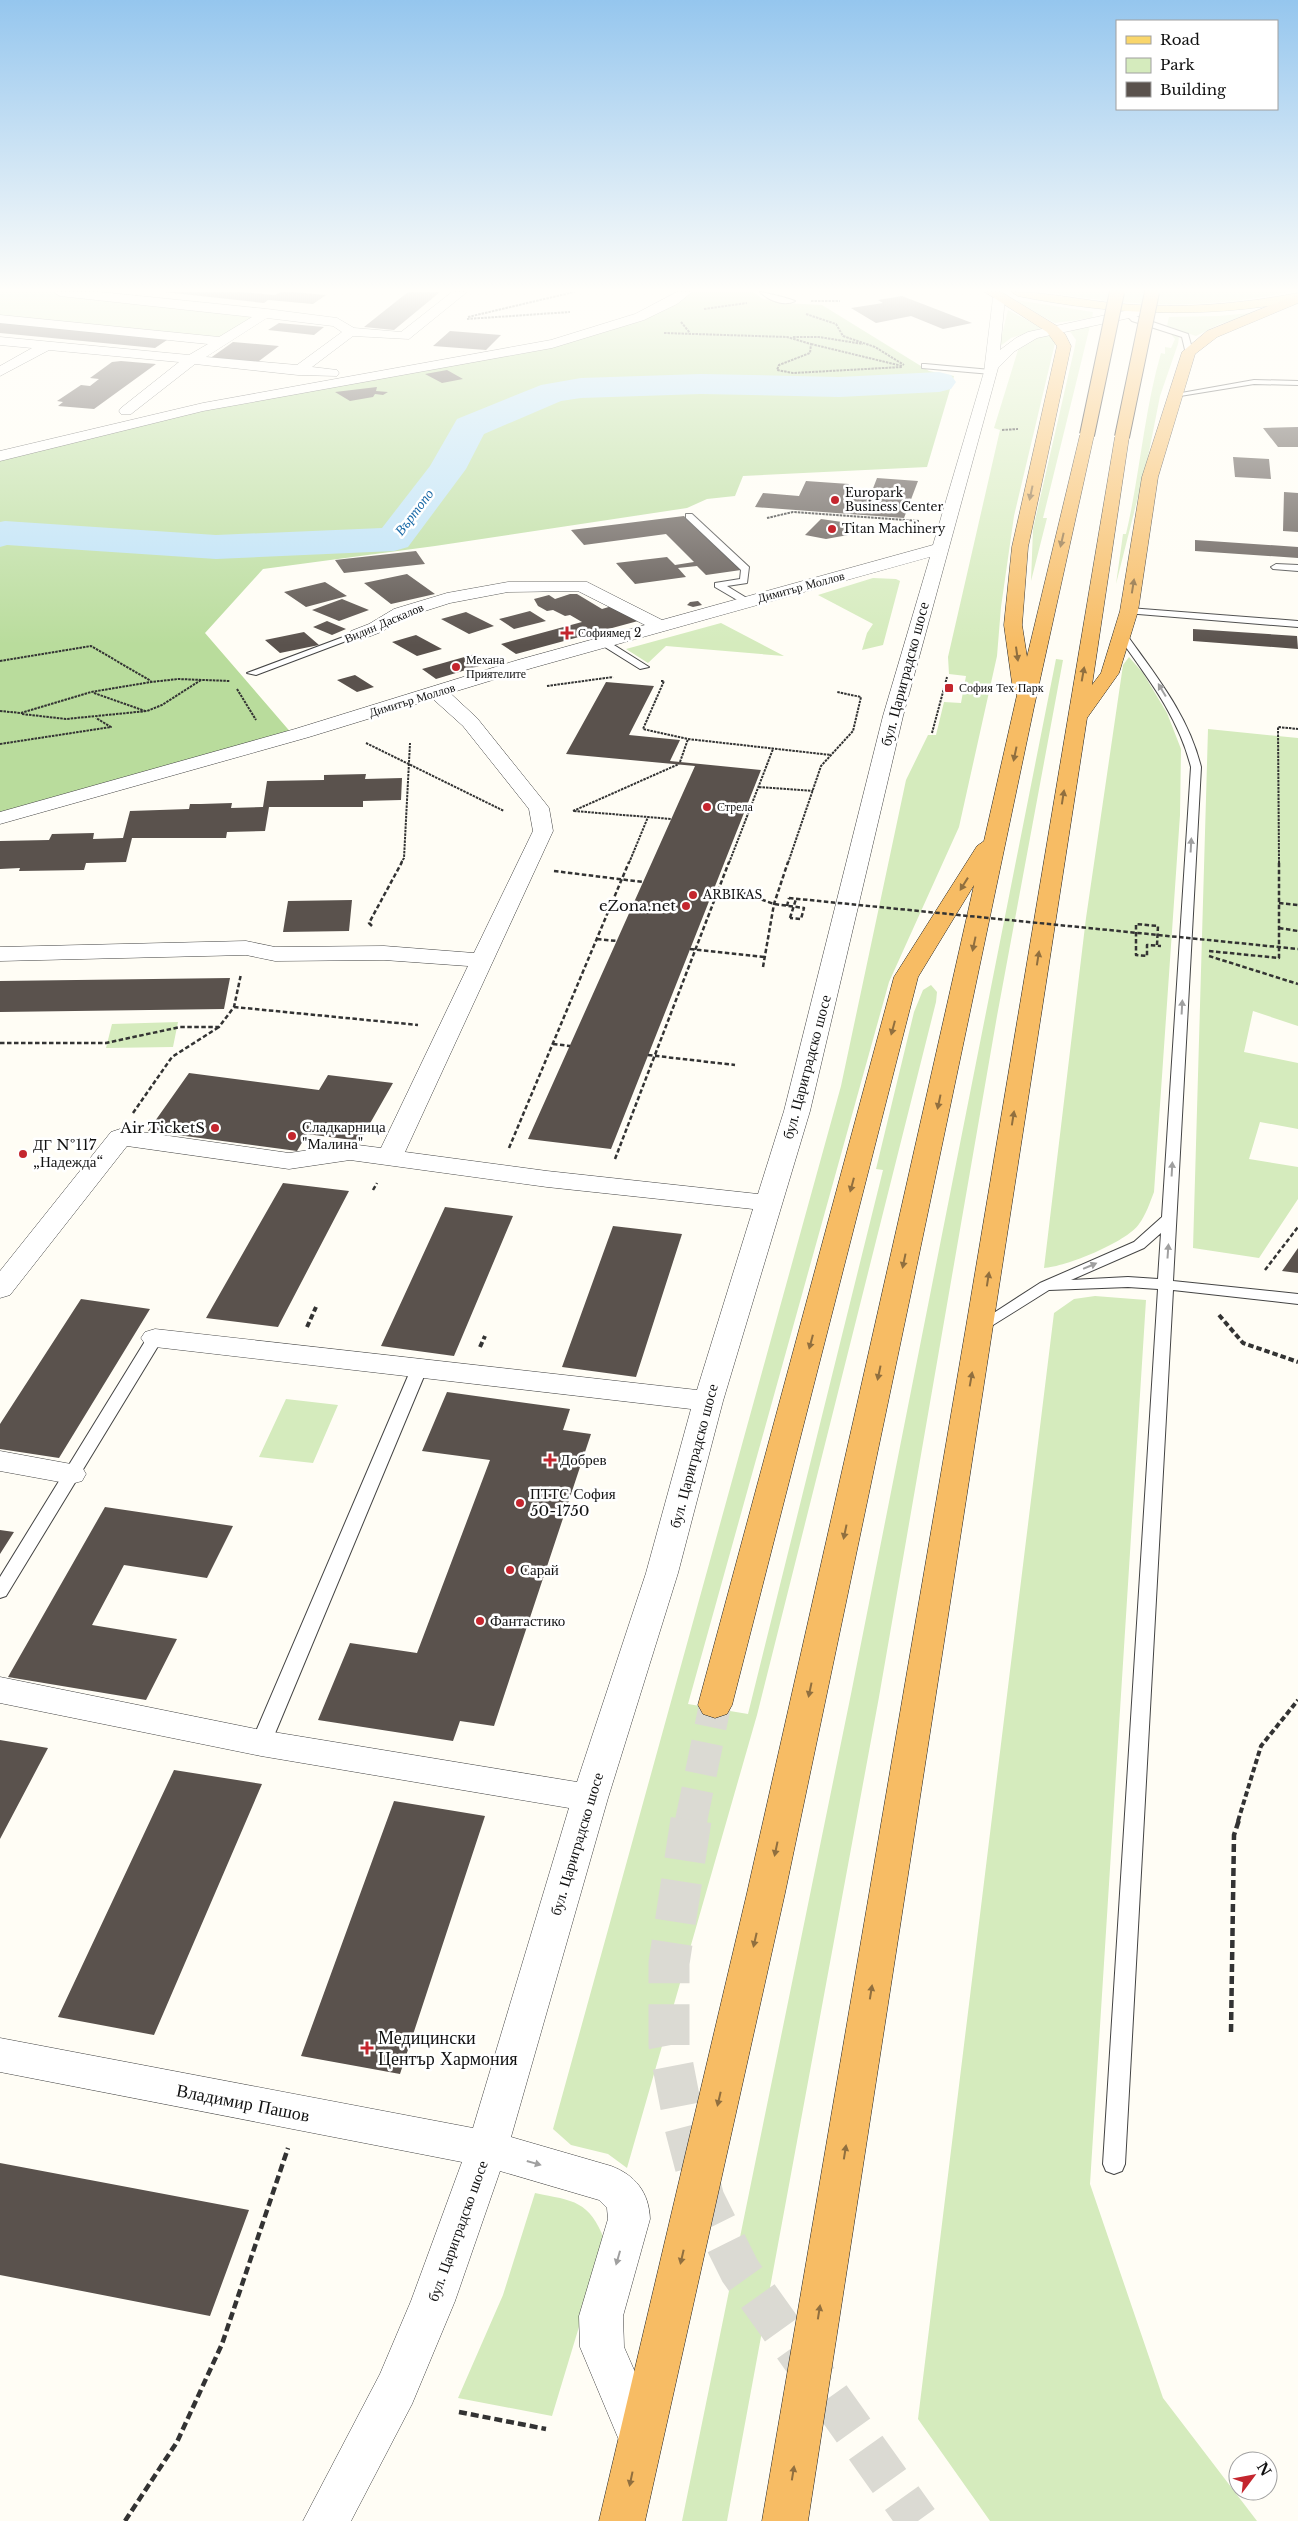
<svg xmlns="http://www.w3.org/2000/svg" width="1298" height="2521" font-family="'Libre Baskerville',serif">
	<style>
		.green { fill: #d5ebbd }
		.forest { fill: #b9dc9c }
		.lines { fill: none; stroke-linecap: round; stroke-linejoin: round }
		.river { fill: #b9e0f7; fill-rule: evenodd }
		.building { fill: #5a524d }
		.trunk-tunnel-far1 { stroke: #dbdad3; stroke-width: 32; stroke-dasharray: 32 16; stroke-linecap: butt }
		.trunk-tunnel { stroke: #dbdad3; stroke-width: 41; stroke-dasharray: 41 21; stroke-linecap: butt }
		.service-casing { stroke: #444; stroke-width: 2 }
		.minor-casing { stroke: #444; stroke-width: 1 }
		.primary-casing { stroke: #222; stroke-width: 1 }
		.trunk-casing { stroke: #222; stroke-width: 1 }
		.path-far3 { stroke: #333; stroke-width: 2; stroke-dasharray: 2.5 1; stroke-linecap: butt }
		.path-far2 { stroke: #333; stroke-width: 2.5; stroke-dasharray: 4.5 2.5; stroke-linecap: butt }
		.path-far1 { stroke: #333; stroke-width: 4; stroke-dasharray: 5.5 3; stroke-linecap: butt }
		.path { stroke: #333; stroke-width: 4.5; stroke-dasharray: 8 4; stroke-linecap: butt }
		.service { fill: #fff; fill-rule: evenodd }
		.minor { fill: #fff; fill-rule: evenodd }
		.primary { fill: #f9d66b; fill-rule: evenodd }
		.trunk { fill: #f7bc64; fill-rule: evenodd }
		.trunk-bridge-casing { stroke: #222; stroke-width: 16; stroke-linecap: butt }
		.path-bridge { stroke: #333; stroke-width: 2.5; stroke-dasharray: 4.5 2.5; stroke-linecap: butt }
		.trunk-bridge { stroke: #f7bc64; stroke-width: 14 }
		.oneway { fill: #906f3f }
		.oneway2 { fill: #a0a0a0 }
		.poi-dot { fill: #c4262e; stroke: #fff; stroke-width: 2 }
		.labels { text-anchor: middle; stroke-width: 5; stroke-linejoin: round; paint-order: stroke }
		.far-poi-label { font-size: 12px; fill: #111; stroke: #fff; text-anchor: start }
		.far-street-label { font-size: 12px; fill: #111; stroke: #fff }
		.far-water-label { font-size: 14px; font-style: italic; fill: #1768a6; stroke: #fff }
		.street-label { font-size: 15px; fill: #111; stroke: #fff }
		.poi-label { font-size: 15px; fill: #111; stroke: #fff; text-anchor: start }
		.near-poi-label { font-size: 18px; fill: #111; stroke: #fff; text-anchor: start }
		.near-street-label { font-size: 18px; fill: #111; stroke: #fff }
	</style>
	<rect width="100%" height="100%" fill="#fffdf5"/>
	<path class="green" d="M0 292H60L267 313 222 341 0 319Z
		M1048 292H1288C1209 310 1128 307 1048 292Z
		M1009 299 1093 312 1092 318 1055 323Z
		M1008 310 1042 328 1011 338 999 347Z
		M1251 313 1254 314 1220 324 1196 336 1167 326 1169 317 1218 316Z
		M1090 326 1043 518H1047L1031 581 1033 529 1075 346 1076 340 1069 330Z
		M1170 333 1179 337 1178 344 1160 396 1148 457 1116 584 1123 534H1126C1140 474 1144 412 1161 353L1165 354V347L1171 348 1175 339Z
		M1051 334 1055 343 1014 516 1001 607 997 656 959 827 889 982 688 1704 748 1714 883 1170 876 1169 914 1012 923 990 931 985 937 992 936 1002 757 1715 627 2168 608 2154 571 2145 553 2129 841 1086 906 780 928 735H936L944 702 961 703 966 676 949 674 948 657 1000 430 994 428 1018 350 1034 339Z
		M873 578 896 579 900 581 883 645 862 650 867 633 873 624 818 595Z
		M721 623 784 656 666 646 648 663 626 649Z
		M1129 657 1143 673 1167 713 1181 749 1180 815 1154 1192C1150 1202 1146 1215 1139 1224 1127 1242 1065 1267 1044 1268L1086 918 1123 665Z
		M1056 659 1063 660 997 1016 879 1697 727 2521H682L851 1694Z
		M1208 729 1298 738V1026L1253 1011 1244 1052 1298 1063V1129L1260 1122 1249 1159 1298 1167V1199L1259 1258 1193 1248Z
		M178 1022 173 1047 106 1048 112 1024Z
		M1095 1296 1146 1300 1090 2184 1163 2398 1257 2521H990L918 2419 1054 1313 1074 1299Z
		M286 1399 338 1405 313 1463 259 1457Z
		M535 2193C574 2201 589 2200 605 2241L552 2416 458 2398 503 2295Z"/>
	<path class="forest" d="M686 292H753L763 299 785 303 822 305 929 371 954 376 927 467 743 476 735 496 707 499 687 508 435 546 263 569 205 633 293 735 0 818V456L203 407 591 333Z"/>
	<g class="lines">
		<path class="river" d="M939 372 951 375 956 382 951 389 939 392 839 397 701 394 581 398 561 401 484 434 466 469 408 547 394 551 216 559 7 545 0 547V522L5 521 216 535 382 528 430 466 457 419 541 385 581 378 701 374 839 377Z"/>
	</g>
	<path class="building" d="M164 292H243L275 295 280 292H295L326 295 313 304 268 300 264 303Z
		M408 292H440L394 330 364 327Z
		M902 296 972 323 943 329 911 316 876 323 851 308 883 303 878 300Z
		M0 323 40 326 170 338 155 348 0 333Z
		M279 323 324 327 314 335 268 330Z
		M450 331 501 335 486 350 433 346Z
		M233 342 279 346 255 364 209 359Z
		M121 361 156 364 94 409 58 406 63 402 57 401 81 385 90 386 99 379 90 378 112 362Z
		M447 370 463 379 442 383 425 374Z
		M377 387 376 391 388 392 383 395 375 394 373 397 350 401 335 392Z
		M1298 427V447H1278L1263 428Z
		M1233 457 1269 459 1271 479 1235 477Z
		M877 478 918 481 904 518 755 507 763 493 799 496 806 481 849 484 847 489 872 491Z
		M1284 492 1298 493V532L1283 531Z
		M684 516 741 570 706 575 697 566 678 568 686 577 635 584 616 563 667 557 675 565 694 562 666 534 584 545 571 530Z
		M821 519 856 524 848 535 826 539 805 535Z
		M1195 540 1298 547V558L1195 551Z
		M416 551 425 564 344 573 335 560Z
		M407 574 435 594 391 604 364 583Z
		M325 582 347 596 306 607 284 592Z
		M570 594H577L602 609 612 606 638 621 516 654 501 644 582 622 570 615 565 616 553 610 547 611 538 606 534 599 549 595 555 599Z
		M342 599 369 610 339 621 312 610Z
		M698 601 702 605 693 607 687 605 690 602Z
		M530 611 546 621 514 629 499 619Z
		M466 612 494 626 469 634 441 619Z
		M327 621 346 629 332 635 313 627Z
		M1193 629 1297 636 1298 649 1193 641Z
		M304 632 319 645 280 653 265 640Z
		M416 635 442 649 417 656 392 642Z
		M475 654 489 663 436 679 422 669Z
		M355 675 374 687 357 692 337 680Z
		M606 682 654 686 629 735 680 740 670 761 761 770 611 1149 528 1139 695 766 566 754Z
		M366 774 365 779 402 778 401 800 363 801V807H269L265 831 227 832 226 838H132L126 862 86 863 84 870 19 871 20 868 0 869V841L49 840 52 834 94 833 93 839 123 838 130 811 189 809 190 804H201L232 803 231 808 263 807 267 781 324 780V775Z
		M352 900 349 931 283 932 288 901Z
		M230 978 224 1009 0 1012V981Z
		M189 1073 319 1090 328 1075 393 1083 360 1141 307 1134 297 1151 148 1131Z
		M283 1183 349 1191 278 1327 206 1318Z
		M445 1207 513 1216 454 1356 381 1346Z
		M613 1226 682 1234 636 1377 562 1367Z
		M1298 1248V1273L1282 1271Z
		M81 1299 150 1309 59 1458 0 1449V1424Z
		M447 1392 570 1409 563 1430 591 1434 494 1726 460 1721 453 1741 318 1720 350 1643 417 1653 490 1460 422 1451Z
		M105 1507 233 1526 207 1578 124 1565 92 1625 177 1639 146 1700 8 1677Z
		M0 1530 14 1532 0 1554Z
		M0 1740 48 1748 0 1839Z
		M174 1770 262 1784 154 2035 58 2017Z
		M394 1801 485 1816 400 2074 301 2056Z
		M0 2163 249 2210 210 2316 0 2275Z"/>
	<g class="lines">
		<path class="trunk-tunnel-far1" d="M691 1821 715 1705"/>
		<path class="trunk-tunnel" d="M691 1820 669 1963V2045L684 2123 704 2199 740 2271 918 2521"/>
		<g class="service-casing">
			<path id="service" d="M760 292C764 292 791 299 795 301 784 307 768 300 760 292Z
				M1129 312 1138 317 1188 334 1193 352 1186 354 1182 337 1132 321 1125 314Z
				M925 364 991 370 995 372 991 374 922 368V364Z
				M1254 380 1298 381V385L1254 384 1174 397 1170 395Z
				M686 514H692L749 567 747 583 727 586 750 600V604H744L715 587V583L740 579 741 570 686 518Z
				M1276 564 1298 565V571L1273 569 1271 567Z
				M1129 608 1298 621V627L1126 613V609Z
				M1121 630 1124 631C1155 675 1188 714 1201 767L1173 1281 1298 1294V1304L1173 1290 1125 2164 1122 2171 1114 2174 1106 2171 1103 2164 1158 1289 1128 1287 1049 1290 985 1330H975L972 1327 1040 1283 1134 1242 1162 1217 1191 767C1178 715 1146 676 1116 633ZM1161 1233 1158 1279 1128 1277 1071 1280 1144 1248Z
				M354 633 362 635 256 675 247 673Z
				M600 640H606L649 667 640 669 600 644Z
				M155 1333 163 1338 6 1596 0 1598V1577L147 1338Z
				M419 1364 425 1365 427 1369 271 1743 268 1748 261 1750 254 1748 251 1743 411 1369 413 1365Z"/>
		</g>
		<g class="minor-casing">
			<path id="minor" d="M54 292H100L267 309 337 318 354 328 401 332 452 292H467L409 339 353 336 312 367 337 370 339 373 337 376 298 375 195 364 131 414H121L119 411 121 408 179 362 49 350 0 376V366L32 348 0 345V337L189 355 208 344 0 323V315L219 337 252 317 60 296ZM267 318 333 326 342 332 297 365 206 357Z
				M677 292H692L677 304 644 320 552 348 203 411 0 461V451L203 403 551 340 635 314Z
				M999 294 1005 298 1000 350 1016 338 1028 332 1152 305 1159 309 1152 313 1037 338 1015 351 998 368 903 716 810 1111 723 1401 678 1573 608 1798 511 2137 611 2166C635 2175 649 2192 650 2219L623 2316 624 2347 663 2436 656 2452 640 2459 624 2452 580 2347 579 2316 608 2219 607 2208 599 2200 500 2171 455 2301 412 2404 351 2521H303L380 2374 411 2301 462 2162 0 2072V2038L473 2128 569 1808 261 1756 0 1703V1677L261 1730 577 1782 646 1573 691 1409 155 1347 145 1344 141 1338 145 1332 155 1329 697 1390 753 1209 547 1187 350 1160 289 1169 127 1146 10 1295 0 1298V1271L111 1132 120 1129 289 1153 350 1144 381 1148 468 966 384 960 275 961 246 955 0 961V947L246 941 275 947 384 946 474 953 533 831 529 809 463 726 433 699 309 737 0 824V812L295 729 518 660 645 625 578 591 508 592 450 603 406 617 381 632 363 639H351L348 635 351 631 369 624 394 609 447 593 508 582H587L662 620 933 545 984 372 993 298ZM930 557 883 716 784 1111 758 1194 547 1171 405 1152 553 831 549 808 546 804 477 718 450 693 532 668Z
				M0 1451 71 1464 82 1467 86 1474 82 1481 71 1484 0 1471Z"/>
		</g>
		<g class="primary-casing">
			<path id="primary" d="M1012 292C1049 292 1085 301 1122 304 1182 309 1240 304 1298 293V301C1203 319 1112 315 1018 296Z"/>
		</g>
		<g class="trunk-casing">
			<path id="trunk" d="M985 292H1001L1057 326 1065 334 1071 346 1028 547 1022 625 1027 657 1080 435 1087 431 1094 435 1034 707 785 1893 645 2521H599L747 1893 974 885 918 977 732 1705 727 1714 715 1718 703 1714 698 1705 894 977 977 846 984 841 1017 695 1013 690 1004 625 1012 547 1057 346 1047 332Z
				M1298 294V303L1217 337 1195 354 1158 477 1138 611 1119 673 1087 718 808 2521H762L966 1327 1115 437 1122 433 1129 437 1092 685 1101 673 1120 611 1142 477 1182 352 1207 331Z"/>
		</g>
		<path class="path-far3" d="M811 301H840
			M704 309 747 303
			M806 314 836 324 843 336 875 347 904 365
			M468 317 574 292
			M467 319 570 312
			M681 322 690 333
			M664 333 787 337 811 344 810 353 779 365 777 370 793 373 902 367
			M793 337H819L863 344
			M811 344 902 366
			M1002 430 1018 429
			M767 518 793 512 920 521
			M0 661 91 646 151 681
			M661 681H664L643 729 688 739 831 755
			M547 686 613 677
			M237 689 256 720
			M94 693 145 711
			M0 711 21 713 91 692 151 682 178 679 230 681
			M22 714 66 719 147 711 162 705 201 680
			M932 733 947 677
			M366 743 504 811
			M0 744 111 727 96 718
			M680 762 688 739
			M759 787 813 791
			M573 811 679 764
			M574 811 648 817
			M401 863 404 858 410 743
			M629 863 648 817 671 819
			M729 863 773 749
			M788 863 821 766 853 731 861 697 837 692
			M1279 863 1278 727 1298 729"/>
		<path class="path-far2" d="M554 871 643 882
			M714 889 738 891 774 904 804 908 801 919 790 918
			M1279 903 1298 905
			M787 906 789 898
			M372 926 369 923 402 862
			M1279 928 1298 931
			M597 939 617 941
			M1157 945 1158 926 1136 924V955L1147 956V945L1161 946
			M690 949 765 957
			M1209 951 1279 958V862
			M1209 956 1298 984
			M763 967 774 904 788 862
			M234 1007 418 1025
			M0 1043H106L180 1027H219L234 1007 241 974
			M553 1044 570 1046
			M648 1055 735 1065
			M133 1113 172 1057 219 1027
			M509 1148 629 862
			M615 1159 729 862
			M373 1190 377 1183
			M1265 1270 1298 1227"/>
		<path class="path-far1" d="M1219 1315 1243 1343 1298 1362
			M307 1327 316 1307
			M480 1347 485 1336
			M1238 1821 1261 1746 1298 1700"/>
		<path class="path" d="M1231 2032 1234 1835 1239 1820
			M459 2412 546 2429
			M125 2521 177 2442 222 2344 288 2148"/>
		<use href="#service" class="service"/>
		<use href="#minor" class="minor"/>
		<use href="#primary" class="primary"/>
		<use href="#trunk" class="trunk"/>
		<g class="trunk-bridge-casing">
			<path id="trunk-bridge" d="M1087 435 1117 292
				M1122 437 1152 292"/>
		</g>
		<path class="path-bridge" d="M789 898 1298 949
			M790 918 796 899"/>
		<use href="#trunk-bridge" class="trunk-bridge"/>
	</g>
	<defs><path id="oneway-solid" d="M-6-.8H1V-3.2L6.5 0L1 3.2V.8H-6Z" transform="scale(1.25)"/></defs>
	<g class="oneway">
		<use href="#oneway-solid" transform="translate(1031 493) rotate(102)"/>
		<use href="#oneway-solid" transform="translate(1062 540) rotate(103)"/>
		<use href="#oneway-solid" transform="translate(1133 586) rotate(-81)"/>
		<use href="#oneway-solid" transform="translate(1017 654) rotate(82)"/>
		<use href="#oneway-solid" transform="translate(1083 674) rotate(-80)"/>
		<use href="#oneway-solid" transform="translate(1015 754) rotate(102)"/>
		<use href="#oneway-solid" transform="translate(1063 797) rotate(-81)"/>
		<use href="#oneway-solid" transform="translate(964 884) rotate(122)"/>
		<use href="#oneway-solid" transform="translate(974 944) rotate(102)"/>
		<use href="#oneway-solid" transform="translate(1038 958) rotate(-81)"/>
		<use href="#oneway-solid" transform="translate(893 1028) rotate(105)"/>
		<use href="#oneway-solid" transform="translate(939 1102) rotate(102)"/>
		<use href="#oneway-solid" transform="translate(1013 1118) rotate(-81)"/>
		<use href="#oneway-solid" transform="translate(852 1185) rotate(105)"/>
		<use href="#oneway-solid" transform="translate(904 1261) rotate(102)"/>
		<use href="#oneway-solid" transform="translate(988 1279) rotate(-81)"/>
		<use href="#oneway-solid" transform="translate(811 1342) rotate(105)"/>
		<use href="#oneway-solid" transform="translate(879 1373) rotate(102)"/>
		<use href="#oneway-solid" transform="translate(971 1379) rotate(-80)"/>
		<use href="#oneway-solid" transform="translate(845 1532) rotate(102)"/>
		<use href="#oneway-solid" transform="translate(810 1690) rotate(102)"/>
		<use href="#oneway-solid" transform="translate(776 1849) rotate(102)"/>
		<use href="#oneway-solid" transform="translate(755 1940) rotate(103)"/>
		<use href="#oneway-solid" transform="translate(871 1992) rotate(-81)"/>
		<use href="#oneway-solid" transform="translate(719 2099) rotate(103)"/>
		<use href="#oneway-solid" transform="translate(845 2152) rotate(-81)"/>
		<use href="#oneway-solid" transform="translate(682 2257) rotate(103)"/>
		<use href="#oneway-solid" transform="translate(819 2312) rotate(-81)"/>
		<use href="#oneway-solid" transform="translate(793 2473) rotate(-81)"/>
		<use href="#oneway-solid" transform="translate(631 2479) rotate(102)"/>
	</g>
	<g class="oneway2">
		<use href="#oneway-solid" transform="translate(1162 690) rotate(-121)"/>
		<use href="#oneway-solid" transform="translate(1191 845) rotate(-87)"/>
		<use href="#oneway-solid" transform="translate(1182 1007) rotate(-87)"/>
		<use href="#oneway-solid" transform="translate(1172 1169) rotate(-87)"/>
		<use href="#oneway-solid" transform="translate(1168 1251) rotate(-86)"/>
		<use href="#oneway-solid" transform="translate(1090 1266) rotate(-23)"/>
		<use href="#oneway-solid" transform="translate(534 2163) rotate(16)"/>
		<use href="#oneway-solid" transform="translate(618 2258) rotate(106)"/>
	</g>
	<linearGradient id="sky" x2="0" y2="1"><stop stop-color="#95c6ee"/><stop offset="0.45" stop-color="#fffefa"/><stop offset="1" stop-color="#fffefa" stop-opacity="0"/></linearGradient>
	<rect width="1298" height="645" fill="url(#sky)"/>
	<g class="poi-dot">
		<circle cx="835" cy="500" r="5"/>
		<circle cx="832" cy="529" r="5"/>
		<path d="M564.5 625.5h5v5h5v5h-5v5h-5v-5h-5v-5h5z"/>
		<circle cx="456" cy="667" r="5"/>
		<rect x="944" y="683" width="10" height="10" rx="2.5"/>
		<circle cx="707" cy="807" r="5"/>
		<circle cx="693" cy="895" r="5"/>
		<circle cx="686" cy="906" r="5"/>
		<circle cx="215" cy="1128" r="5"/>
		<circle cx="292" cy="1136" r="5"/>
		<circle cx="23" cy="1154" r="5"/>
		<path d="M547.5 1452.5h5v5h5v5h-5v5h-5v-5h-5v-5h5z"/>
		<circle cx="520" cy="1503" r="5"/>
		<circle cx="510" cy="1570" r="5"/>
		<circle cx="480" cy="1621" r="5"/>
		<path d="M364.5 2040.5h5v5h5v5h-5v5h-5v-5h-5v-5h5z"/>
	</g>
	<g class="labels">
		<g class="far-poi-label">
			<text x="845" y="497">Europark<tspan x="845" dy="14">Business Center</tspan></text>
			<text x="842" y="533">Titan Machinery</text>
			<text x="578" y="637">Софиямед 2</text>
			<text x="466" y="664">Механа<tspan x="466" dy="14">Приятелите</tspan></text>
			<text x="959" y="692">София Тех Парк</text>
			<text x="717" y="811">Стрела</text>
			<text x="703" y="899">ARBIKAS</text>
		</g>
		<g class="far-street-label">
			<text transform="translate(801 587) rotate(-15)" y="4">Димитър Моллов</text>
			<text transform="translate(384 623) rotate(-23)" y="4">Видин Даскалов</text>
			<text transform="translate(412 700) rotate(-17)" y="4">Димитър Моллов</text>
		</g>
		<g class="far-water-label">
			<text transform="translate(414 512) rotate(-53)" y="5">Въртопо</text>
		</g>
		<g class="street-label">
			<text transform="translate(905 674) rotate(-75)" y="5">бул. Цариградско шосе</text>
			<text transform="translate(807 1067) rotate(-75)" y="5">бул. Цариградско шосе</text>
			<text transform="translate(694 1456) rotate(-75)" y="5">бул. Цариградско шосе</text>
			<text transform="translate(577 1844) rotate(-73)" y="5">бул. Цариградско шосе</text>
			<text transform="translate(458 2231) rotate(-70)" y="5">бул. Цариградско шосе</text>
		</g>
		<g class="poi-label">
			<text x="676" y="911" text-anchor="end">eZona.net</text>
			<text x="302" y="1132">Сладкарница<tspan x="302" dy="17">"Малина"</tspan></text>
			<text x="205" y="1133" text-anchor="end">Air TicketS</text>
			<text x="33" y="1150">ДГ №117<tspan x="33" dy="17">„Надежда“</tspan></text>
			<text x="560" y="1465">Добрев</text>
			<text x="530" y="1499">ПТТС София<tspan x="530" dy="17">50-1750</tspan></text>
			<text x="520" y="1575">Сарай</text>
			<text x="490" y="1626">Фантастико</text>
		</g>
		<g class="near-poi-label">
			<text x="378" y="2044">Медицински<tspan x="378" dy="21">Център Хармония</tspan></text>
		</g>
		<g class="near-street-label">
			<text transform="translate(243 2103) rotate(11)" y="6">Владимир Пашов</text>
		</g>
	</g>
	<rect x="1116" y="20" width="162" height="90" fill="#ffffff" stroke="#a0a0a0"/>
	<rect x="1126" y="36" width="25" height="8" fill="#f9d66b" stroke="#a0a0a0"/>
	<text x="1160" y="45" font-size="15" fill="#111111">Road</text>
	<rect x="1126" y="58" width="25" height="15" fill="#d5ebbd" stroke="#a0a0a0"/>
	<text x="1160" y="70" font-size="15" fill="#111111">Park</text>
	<rect x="1126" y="82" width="25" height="15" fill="#5a524d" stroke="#a0a0a0"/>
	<text x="1160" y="95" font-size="15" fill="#111111">Building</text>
	<g transform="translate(1253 2476) rotate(58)"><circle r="24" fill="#ffffff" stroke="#a0a0a0"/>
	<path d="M0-4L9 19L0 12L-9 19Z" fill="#c4262e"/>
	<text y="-8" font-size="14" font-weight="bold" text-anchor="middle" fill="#111111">N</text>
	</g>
</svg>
